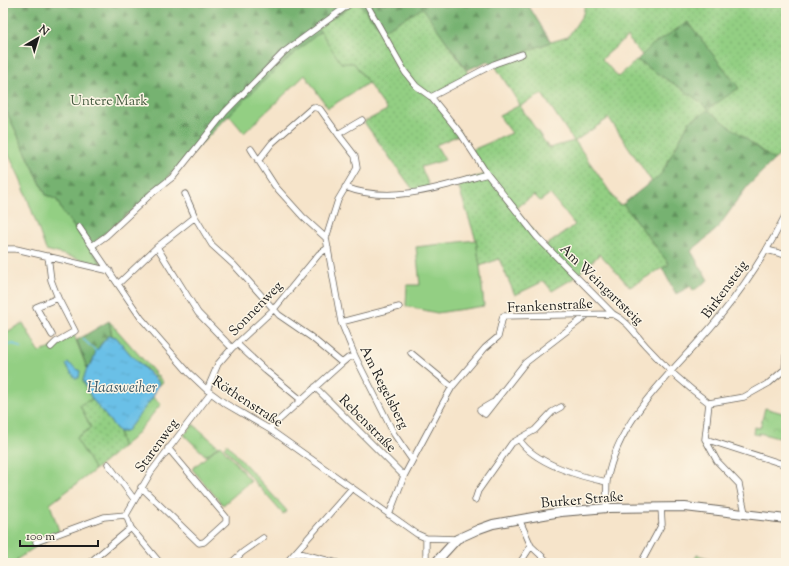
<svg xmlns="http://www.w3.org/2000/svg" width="789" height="566" font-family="'Sorts Mill Goudy',serif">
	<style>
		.grass { fill: #93cf83; stroke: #587650 }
		.forest { fill: url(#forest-firs); stroke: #496746 }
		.park { fill: url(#park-crowns); stroke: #587650 }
		.garden { fill: url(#garden-dots); stroke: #587650; fill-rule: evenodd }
		.water { fill: url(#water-ripples); stroke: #436e82 }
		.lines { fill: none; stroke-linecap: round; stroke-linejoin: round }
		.stream { stroke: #6ac0e7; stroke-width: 1.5 }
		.minor-casing { stroke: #686259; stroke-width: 7 }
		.secondary-casing { stroke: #686259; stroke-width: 10 }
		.minor { stroke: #fff; stroke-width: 5.5 }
		.secondary { stroke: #fff; stroke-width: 8 }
		.labels { text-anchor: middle; stroke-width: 3; stroke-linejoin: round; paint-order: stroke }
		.park-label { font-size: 14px; fill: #465b40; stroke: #fcf5e5 }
		.street-label { font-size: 14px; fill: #1c1c1c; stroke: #fcf5e5 }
		.water-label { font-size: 15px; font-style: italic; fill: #375563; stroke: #fcf5e5 }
	</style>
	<defs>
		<pattern id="forest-firs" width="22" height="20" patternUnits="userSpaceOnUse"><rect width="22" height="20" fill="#76b271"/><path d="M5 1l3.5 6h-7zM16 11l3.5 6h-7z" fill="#60905c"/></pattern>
		<pattern id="park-crowns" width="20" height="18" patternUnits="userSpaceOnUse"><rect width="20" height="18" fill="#93cf83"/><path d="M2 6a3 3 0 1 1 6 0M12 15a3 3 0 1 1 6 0" fill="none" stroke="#7eb171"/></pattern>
		<pattern id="garden-dots" width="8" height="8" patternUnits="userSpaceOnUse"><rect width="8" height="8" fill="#93cf83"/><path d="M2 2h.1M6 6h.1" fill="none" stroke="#7eb171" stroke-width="1.8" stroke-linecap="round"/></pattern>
		<pattern id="water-ripples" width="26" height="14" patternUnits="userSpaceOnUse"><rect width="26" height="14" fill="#6ac0e7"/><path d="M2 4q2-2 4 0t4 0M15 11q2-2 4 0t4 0" fill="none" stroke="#5ba4c6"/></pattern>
	</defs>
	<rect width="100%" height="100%" fill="#fcf5e5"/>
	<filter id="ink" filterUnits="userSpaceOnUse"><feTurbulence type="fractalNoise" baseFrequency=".025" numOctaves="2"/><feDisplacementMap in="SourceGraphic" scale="8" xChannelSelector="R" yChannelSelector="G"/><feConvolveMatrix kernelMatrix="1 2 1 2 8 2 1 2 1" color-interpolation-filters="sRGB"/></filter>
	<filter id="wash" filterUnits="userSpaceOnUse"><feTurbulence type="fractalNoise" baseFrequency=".012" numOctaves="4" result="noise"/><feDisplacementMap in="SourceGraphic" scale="16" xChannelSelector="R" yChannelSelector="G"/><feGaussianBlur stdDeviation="0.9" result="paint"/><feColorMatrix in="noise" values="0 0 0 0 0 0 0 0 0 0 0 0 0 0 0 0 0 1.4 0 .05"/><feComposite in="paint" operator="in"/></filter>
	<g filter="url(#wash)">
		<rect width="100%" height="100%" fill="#f6e4ca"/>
		<path class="grass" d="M320 31 354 63 368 83 328 108 305 75 244 133 228 114 289 56Z
			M3 104 46 195 57 200 62 211 102 265 46 250 20 178 3 143Z
			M476 240 480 266 484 306 437 313 406 306 407 285H420L416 247Z
			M109 321 163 382 158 387 159 383 156 378 130 354 116 337 112 336Z
			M23 323 39 352 49 349 74 335 87 368 83 380 92 399 80 405 91 428 76 438 95 470 50 504 59 531 16 560 18 563H3V334Z
			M153 397 161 404 134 437 122 447 119 432H126Z
			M227 444 287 511 283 514 224 447Z
			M220 445 251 481 223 505 192 469Z
			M697 555 718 561 717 563H693Z"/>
		<path class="forest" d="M3 3H355L318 27 320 32C266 74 221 124 173 173 149 198 121 219 95 242L102 265 62 211 57 200 46 195 3 104Z
			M359 3H527L551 42 491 65 488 61 467 70 423 9 382 31Z
			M688 22 739 88 709 110 774 160 747 187 717 229 691 251 708 280 693 291 691 286 676 294 662 268 669 264 623 204 661 174 689 122 708 110C688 90 660 77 637 60L652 45Z
			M109 321 112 336C97 339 97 360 87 368L77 340Z"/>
		<path class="park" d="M765 408 786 414V422L782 439 759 433V435L753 434 754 427 760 428Z
			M193 424 218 446 206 456 184 435Z"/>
		<path class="garden" d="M355 3H359L382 31 423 8 470 76 431 97 461 134 436 145 445 160 421 167 431 190 414 191 364 122 387 110 354 63H341L318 28Z
			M585 3H786V150L774 160 708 110 689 122 661 174 652 182 609 118 575 141 619 205 623 204 669 264 630 287 600 254 574 278 552 291 544 281 515 295 499 259 480 266 476 240 457 182 487 174 472 150 512 133 499 116 520 105 494 64 551 42 568 37 583 14ZM688 22 739 88 708 109C688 90 660 77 637 60L618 77 602 59 627 37 642 55 652 45ZM542 94 574 141 549 148 520 106ZM550 194 575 225 545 246 515 209 534 195 540 201Z
			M92 399 119 432 122 447 95 470 76 438 91 428 80 405Z"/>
		<path class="water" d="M108 336 116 337 130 354 159 383 153 397 126 432H119L92 399 83 380 87 368 92 363 96 351Z
			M68 363 80 371 79 378H75L66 365Z"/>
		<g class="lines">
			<path class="stream" d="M83 339 96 351
				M3 346 14 344 21 348
				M339 557 361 563"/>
		</g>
	</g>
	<g filter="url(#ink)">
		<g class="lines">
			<g class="minor-casing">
				<path id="minor" d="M366 3 405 72 416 86 431 97 461 134 487 174 537 237 613 314C628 321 635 334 646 346 665 367 686 386 709 403
					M431 97 494 64 522 54
					M338 134 355 156 357 168 338 200 326 238 341 322 355 356 394 434 412 460
					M251 149 275 186 303 217 326 238
					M258 161 272 143 313 107 320 109 338 134 362 120
					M345 187C391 205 442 187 487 174
					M185 194 195 217 212 245 234 265 279 315 311 337 342 363
					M79 227 141 318 189 373 207 390 226 404 269 429 417 534 426 538 457 539
					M92 246 106 236 151 194 174 176 225 112 284 52 351 3
					M157 247 198 313 232 348
					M3 249H16L110 271
					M767 250 786 255
					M48 256 51 280 58 298
					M118 284 157 247 195 217
					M341 322 399 307
					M237 344 265 370 300 399
					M51 347 56 342 75 331 58 298 36 307 52 335
					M411 353 452 387
					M315 387 404 476
					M207 390 218 364 232 348 274 309 319 254 328 248
					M492 403 480 410 485 414 525 363 586 316
					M269 429 342 363 348 358 355 356
					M519 439C533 463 581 477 607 482
					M705 439 786 465
					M108 464 134 499
					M141 487 199 543 204 542 226 522V517L168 448
					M475 500 478 491 512 443 535 430 552 412 561 407
					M607 508C607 499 606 490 607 481 619 414 676 370 717 320 744 287 767 252 786 214
					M745 513 739 484 717 461 705 439 709 403 744 397 769 383 785 369 786 356
					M126 515 151 472 211 393
					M126 515 131 528 160 563
					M389 515 404 476 443 403 452 387 485 348 498 337 503 316 613 314
					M519 519 531 546 549 563
					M426 538V563
					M36 542 104 517 126 515
					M296 552 337 563
					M89 563 131 528
					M231 563 243 552 263 538
					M286 563 352 488
					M520 563 531 546
					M641 563 662 524 661 507"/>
			</g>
			<g class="secondary-casing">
				<path id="secondary" d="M435 563 457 539 479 529 493 524 561 512 607 508 685 507 786 519"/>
			</g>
			<use href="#minor" class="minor"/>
			<use href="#secondary" class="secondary"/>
		</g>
	</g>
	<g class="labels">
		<g class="park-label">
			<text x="109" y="105">Untere Mark</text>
		</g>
		<g class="street-label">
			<text transform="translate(602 284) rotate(44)" y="5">Am Weingartsteig</text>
			<text transform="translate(724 289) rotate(-54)" y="5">Birkensteig</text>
			<text transform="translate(550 305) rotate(-3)" y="5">Frankenstraße</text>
			<text transform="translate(255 308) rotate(-46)" y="5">Sonnenweg</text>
			<text transform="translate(385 387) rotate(63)" y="5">Am Regelsberg</text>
			<text transform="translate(248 401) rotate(33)" y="5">Röthenstraße</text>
			<text transform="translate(368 423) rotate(45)" y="5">Rebenstraße</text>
			<text transform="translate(156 445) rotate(-54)" y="5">Starenweg</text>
			<text transform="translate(582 499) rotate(-5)" y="5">Burker Straße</text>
		</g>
		<g class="water-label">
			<text x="122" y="392">Haasweiher</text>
		</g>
	</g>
	<rect width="789" height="566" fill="none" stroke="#fcf5e5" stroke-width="16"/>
	<g transform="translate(38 38) rotate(38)" stroke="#fcf5e5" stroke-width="3" paint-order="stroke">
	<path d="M0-3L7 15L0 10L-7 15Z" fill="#1c1c1c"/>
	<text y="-6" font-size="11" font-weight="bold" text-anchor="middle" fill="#1c1c1c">N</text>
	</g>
	<path d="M20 540v6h78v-6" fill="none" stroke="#1c1c1c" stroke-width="2"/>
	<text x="26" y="540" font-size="12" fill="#1c1c1c" stroke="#fcf5e5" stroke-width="3" paint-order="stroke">100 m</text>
</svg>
